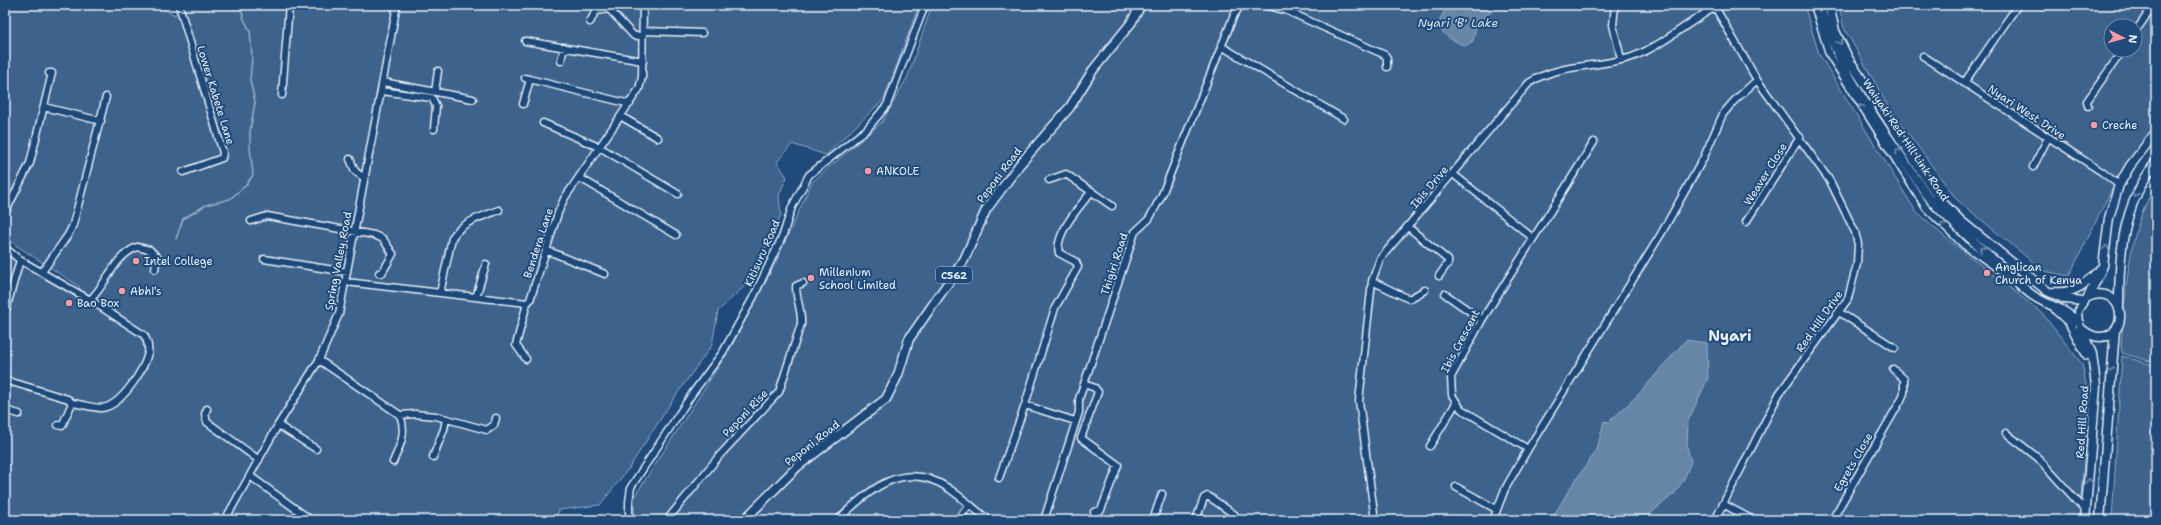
<svg xmlns="http://www.w3.org/2000/svg" width="2161" height="525" font-family="'Shantell Sans',sans-serif">
	<style>
		.green { fill: #3c628c; stroke: #92aac2; fill-rule: evenodd }
		.water { fill: #6685a7; stroke: #9ab0c7 }
		.lines { fill: none; stroke-linecap: round; stroke-linejoin: round }
		.stream { stroke: #9ab0c7; stroke-width: 1.5 }
		.minor-casing { stroke: #e8f1f8; stroke-width: 9 }
		.major-casing { stroke: #e8f1f8; stroke-width: 11 }
		.minor { stroke: #1f4a7a; stroke-width: 6 }
		.major { stroke: #1f4a7a; stroke-width: 8 }
		.oneway { stroke: #6f8dac }
		.poi-dot { fill: #ff9aa2; stroke: #1f4a7a; stroke-width: 1.5 }
		.labels { text-anchor: middle; stroke-width: 4; stroke-linejoin: round; paint-order: stroke }
		.shield { fill: #1f4a7a; stroke: #acbfd2; stroke-width: 1 }
		.shield-label { font-size: 10px; font-weight: bold; fill: #e8f1f8 }
		.street-label { font-size: 11px; fill: #e8f1f8; stroke: #1f4a7a }
		.poi-label { font-size: 11px; fill: #e8f1f8; stroke: #1f4a7a; text-anchor: start }
		.water-label { font-size: 12px; font-style: italic; fill: #d4e1ec; stroke: #1f4a7a }
		.district-label { font-size: 15px; font-weight: bold; fill: #e8f1f8; stroke: #1f4a7a }
	</style>
	<rect width="100%" height="100%" fill="#1f4a7a"/>
	<filter id="ink" filterUnits="userSpaceOnUse"><feTurbulence type="fractalNoise" baseFrequency=".025" numOctaves="2"/><feDisplacementMap in="SourceGraphic" scale="8" xChannelSelector="R" yChannelSelector="G"/><feConvolveMatrix kernelMatrix="1 2 1 2 8 2 1 2 1" color-interpolation-filters="sRGB"/></filter>
	<g filter="url(#ink)">
		<path class="green" d="M5 5H156L175 15 178 5H919L884 99 826 155 792 144 777 162 787 177 779 195 781 215 750 281 718 311 712 345 672 401 629 468 600 505 559 510 555 520H5V253L77 298 80 287 5 238Z
			M932 5H1804L1819 54 1915 210 1945 237 2041 312 2082 364 2089 400 2079 520H634V497L730 349 776 262 812 182 882 122 908 76Z
			M1839 5H2156V123L2111 191 2069 276 2044 271 1957 200 1888 106 1844 28ZM2111 26H2135V50H2111Z
			M2156 185V363L2122 353 2121 345C2126 293 2127 230 2156 185Z
			M2122 356 2156 366V520H2112Z"/>
		<path class="water" d="M1454 5H1498L1476 26 1473 41 1465 46 1449 38 1437 27 1443 13Z
			M1686 340 1707 343 1708 378 1688 421 1687 446 1691 462 1684 479 1675 493 1643 520H1551L1570 488 1597 450 1604 421 1609 422 1638 395Z"/>
		<g class="lines">
			<path class="stream" d="M176 239 183 219 206 205 230 199 246 185 253 175 250 148V131L255 102 250 80 252 57 250 31 243 17 241 5"/>
			<g class="minor-casing">
				<path id="minor" d="M179 5 223 153 222 158 183 172
					M1264 5 1285 10 1385 55 1387 58V67
					M1615 5 1613 25 1621 59
					M1814 5 1829 54 1926 208 1964 245 2007 275
					M590 22 596 11 609 9 634 36H643
					M644 31 702 33
					M2135 32 2154 5
					M525 41 643 61
					M1221 46 1344 119
					M1923 56 2102 172 2119 185
					M561 61 564 47
					M525 78 630 104
					M383 82 473 99
					M1964 83 2018 5
					M382 91 432 98 436 106 434 129
					M435 92 438 71
					M282 95 289 5
					M523 104 530 79
					M2088 106 2087 101 2123 50
					M44 107 101 121
					M622 117 658 138
					M543 123 601 148 678 194
					M350 159 355 171 364 178
					M2033 167 2048 138
					M1453 174 1533 238
					M580 178 676 235
					M1049 180 1066 174 1112 206
					M7 209 30 163 52 73H49
					M251 221 267 216 374 235 383 239 393 254 382 273H379
					M1746 222 1800 137
					M1408 227 1448 260V263L1439 276
					M5 248 20 260 90 300 144 335C147 340 149 346 148 353 144 370 121 406 102 408 93 408 81 404 72 403
					M546 250 605 274
					M264 259 347 272
					M42 272 68 235 73 225 106 97
					M1372 281 1409 299 1425 290
					M346 282 527 303 530 300 558 213 564 199 639 89 642 77 643 5
					M440 293 452 238C462 221 482 217 499 210
					M1445 294 1482 320
					M476 297 486 264
					M90 300C108 283 113 257 137 247L150 250 157 257 155 269
					M1839 312 1895 348
					M5 313 20 260
					M2079 323 2078 311 2086 299
					M526 359 516 345 527 303
					M319 360 400 415C407 433 400 446 393 462
					M5 380 68 399 72 403 62 426 58 425
					M1084 384 1095 388 1098 392 1081 438 1118 465 1101 510 1094 512
					M1025 405 1075 421
					M207 409 205 414 207 422 259 460
					M5 410 19 414
					M400 415 415 414 436 416 487 430 494 425 496 418
					M278 425 316 449
					M2006 433 2038 458 2086 511
					M1430 446 1456 403
					M1528 449 1461 409 1452 395 1451 377 1482 320 1594 142
					M433 457 444 429 446 419
					M250 476 311 520
					M999 478 1025 405 1055 308 1078 267 1076 262 1059 253C1054 234 1081 205 1092 191
					M1456 487 1496 509
					M1723 504 1753 520
					M225 520 278 425 319 360 339 314 397 5
					M629 520V502L631 487 692 394 723 352 754 296 783 235 792 207 809 175 867 129 887 105 925 5
					M667 520 720 455 779 392 801 324C802 310 796 300 796 286L803 283
					M838 520C869 489 904 459 948 488 962 497 975 510 989 520
					M958 520 969 505
					M1044 520 1079 412V399L1135 232 1149 219 1161 197 1234 15 1241 5
					M1153 520 1162 494
					M1196 520 1204 498 1208 496 1235 515 1236 520
					M1375 520 1359 401 1372 281 1380 259 1529 83C1558 63 1600 68 1632 57 1664 45 1689 21 1719 5
					M1493 520 1505 489 1528 449 1661 234 1703 159 1723 114 1734 101 1757 80
					M1715 520 1779 394 1848 299 1857 264 1858 244 1855 232 1830 181 1757 80 1715 7
					M1832 520 1901 400 1904 393V379L1893 369"/>
			</g>
			<g class="major-casing">
				<path id="major" d="M1820 5C1836 72 1891 138 1928 197 1948 220 1971 239 1994 260 2007 271 2018 285 2032 295 2048 306 2065 308 2079 323
					M1829 5 1835 31 1848 58 1940 200 1961 221 2047 291 2065 299 2083 301
					M2054 292C2075 294 2086 284 2100 269
					M2088 297 2103 266 2109 218 2119 185 2130 166 2156 132
					M2119 307C2119 252 2122 207 2156 162
					M2056 310 2069 322 2087 355
					M2081 328 2092 354 2096 386 2085 520
					M2083 330C2088 334 2093 337 2100 337 2132 336 2124 282 2088 297
					M744 520 798 466 886 399 898 375 909 339 964 260 986 210 1020 164 1070 107 1093 70 1131 23 1141 5
					M2100 520 2115 330"/>
			</g>
			<use href="#minor" class="minor"/>
			<use href="#major" class="major"/>
		</g>
		<defs><path id="oneway-chevron" d="M-2-3.5L2.5 0L-2 3.5" fill="none" stroke-width="1.6" stroke-linecap="round" stroke-linejoin="round"/></defs>
		<g class="oneway">
			<use href="#oneway-chevron" transform="translate(1840 42) rotate(66)"/>
			<use href="#oneway-chevron" transform="translate(1861 107) rotate(-122)"/>
			<use href="#oneway-chevron" transform="translate(1898 151) rotate(-124)"/>
			<use href="#oneway-chevron" transform="translate(2135 194) rotate(115)"/>
			<use href="#oneway-chevron" transform="translate(1943 225) rotate(-134)"/>
			<use href="#oneway-chevron" transform="translate(2106 248) rotate(-83)"/>
			<use href="#oneway-chevron" transform="translate(1982 249) rotate(-139)"/>
			<use href="#oneway-chevron" transform="translate(2110 369) rotate(95)"/>
			<use href="#oneway-chevron" transform="translate(2089 481) rotate(-85)"/>
		</g>
	</g>
	<g class="poi-dot">
		<circle cx="2094" cy="125" r="4"/>
		<circle cx="868" cy="171" r="4"/>
		<circle cx="136" cy="261" r="4"/>
		<circle cx="1987" cy="273" r="4"/>
		<circle cx="811" cy="278" r="4"/>
		<circle cx="122" cy="291" r="4"/>
		<circle cx="69" cy="303" r="4"/>
	</g>
	<g class="labels">
		<rect class="shield" x="936" y="267" width="36" height="16" rx="3"/>
		<g class="shield-label">
			<text x="954" y="279">C562</text>
		</g>
		<g class="street-label">
			<text transform="translate(216 95) rotate(73)" y="4">Lower Kabete Lane</text>
			<text transform="translate(2027 112) rotate(33)" y="4">Nyari West Drive</text>
			<text transform="translate(1906 140) rotate(56)" y="4">Waiyaki Red Hill Link Road</text>
			<text transform="translate(1765 174) rotate(-58)" y="4">Weaver Close</text>
			<text transform="translate(999 175) rotate(-53)" y="4">Peponi Road</text>
			<text transform="translate(1429 187) rotate(-50)" y="4">Ibis Drive</text>
			<text transform="translate(538 243) rotate(-72)" y="4">Bendera Lane</text>
			<text transform="translate(762 253) rotate(-66)" y="4">Kitisuru Road</text>
			<text transform="translate(338 261) rotate(-79)" y="4">Spring Valley Road</text>
			<text transform="translate(1114 264) rotate(-72)" y="4">Thigiri Road</text>
			<text transform="translate(1819 321) rotate(-55)" y="4">Red Hill Drive</text>
			<text transform="translate(1460 341) rotate(-62)" y="4">Ibis Crescent</text>
			<text transform="translate(745 413) rotate(-47)" y="4">Peponi Rise</text>
			<text transform="translate(2082 422) rotate(-86)" y="4">Red Hill Road</text>
			<text transform="translate(812 443) rotate(-38)" y="4">Peponi Road</text>
			<text transform="translate(1853 462) rotate(-60)" y="4">Egrets Close</text>
		</g>
		<g class="poi-label">
			<text x="2102" y="129">Creche</text>
			<text x="876" y="175">ANKOLE</text>
			<text x="144" y="265">Intel College</text>
			<text x="1995" y="271">Anglican<tspan x="1995" dy="13">Church of Kenya</tspan></text>
			<text x="819" y="276">Millenium<tspan x="819" dy="13">School Limited</tspan></text>
			<text x="130" y="295">Abhi's</text>
			<text x="77" y="307">Bao Box</text>
		</g>
		<g class="water-label">
			<text x="1458" y="27">Nyari 'B' Lake</text>
		</g>
		<g class="district-label">
			<text x="1730" y="341">Nyari</text>
		</g>
	</g>
	<rect width="2161" height="525" fill="none" stroke="#1f4a7a" stroke-width="20"/>
	<rect x="10" y="10" width="2141" height="505" fill="none" stroke="#e8f1f8" stroke-width="1.5" filter="url(#ink)"/>
	<g transform="translate(2123 38) rotate(96)"><circle r="19" fill="#1f4a7a" stroke="#6f8dac"/>
	<path d="M0-3L7 15L0 10L-7 15Z" fill="#ff9aa2"/>
	<text y="-6" font-size="11" font-weight="bold" text-anchor="middle" fill="#e8f1f8">N</text>
	</g>
</svg>
